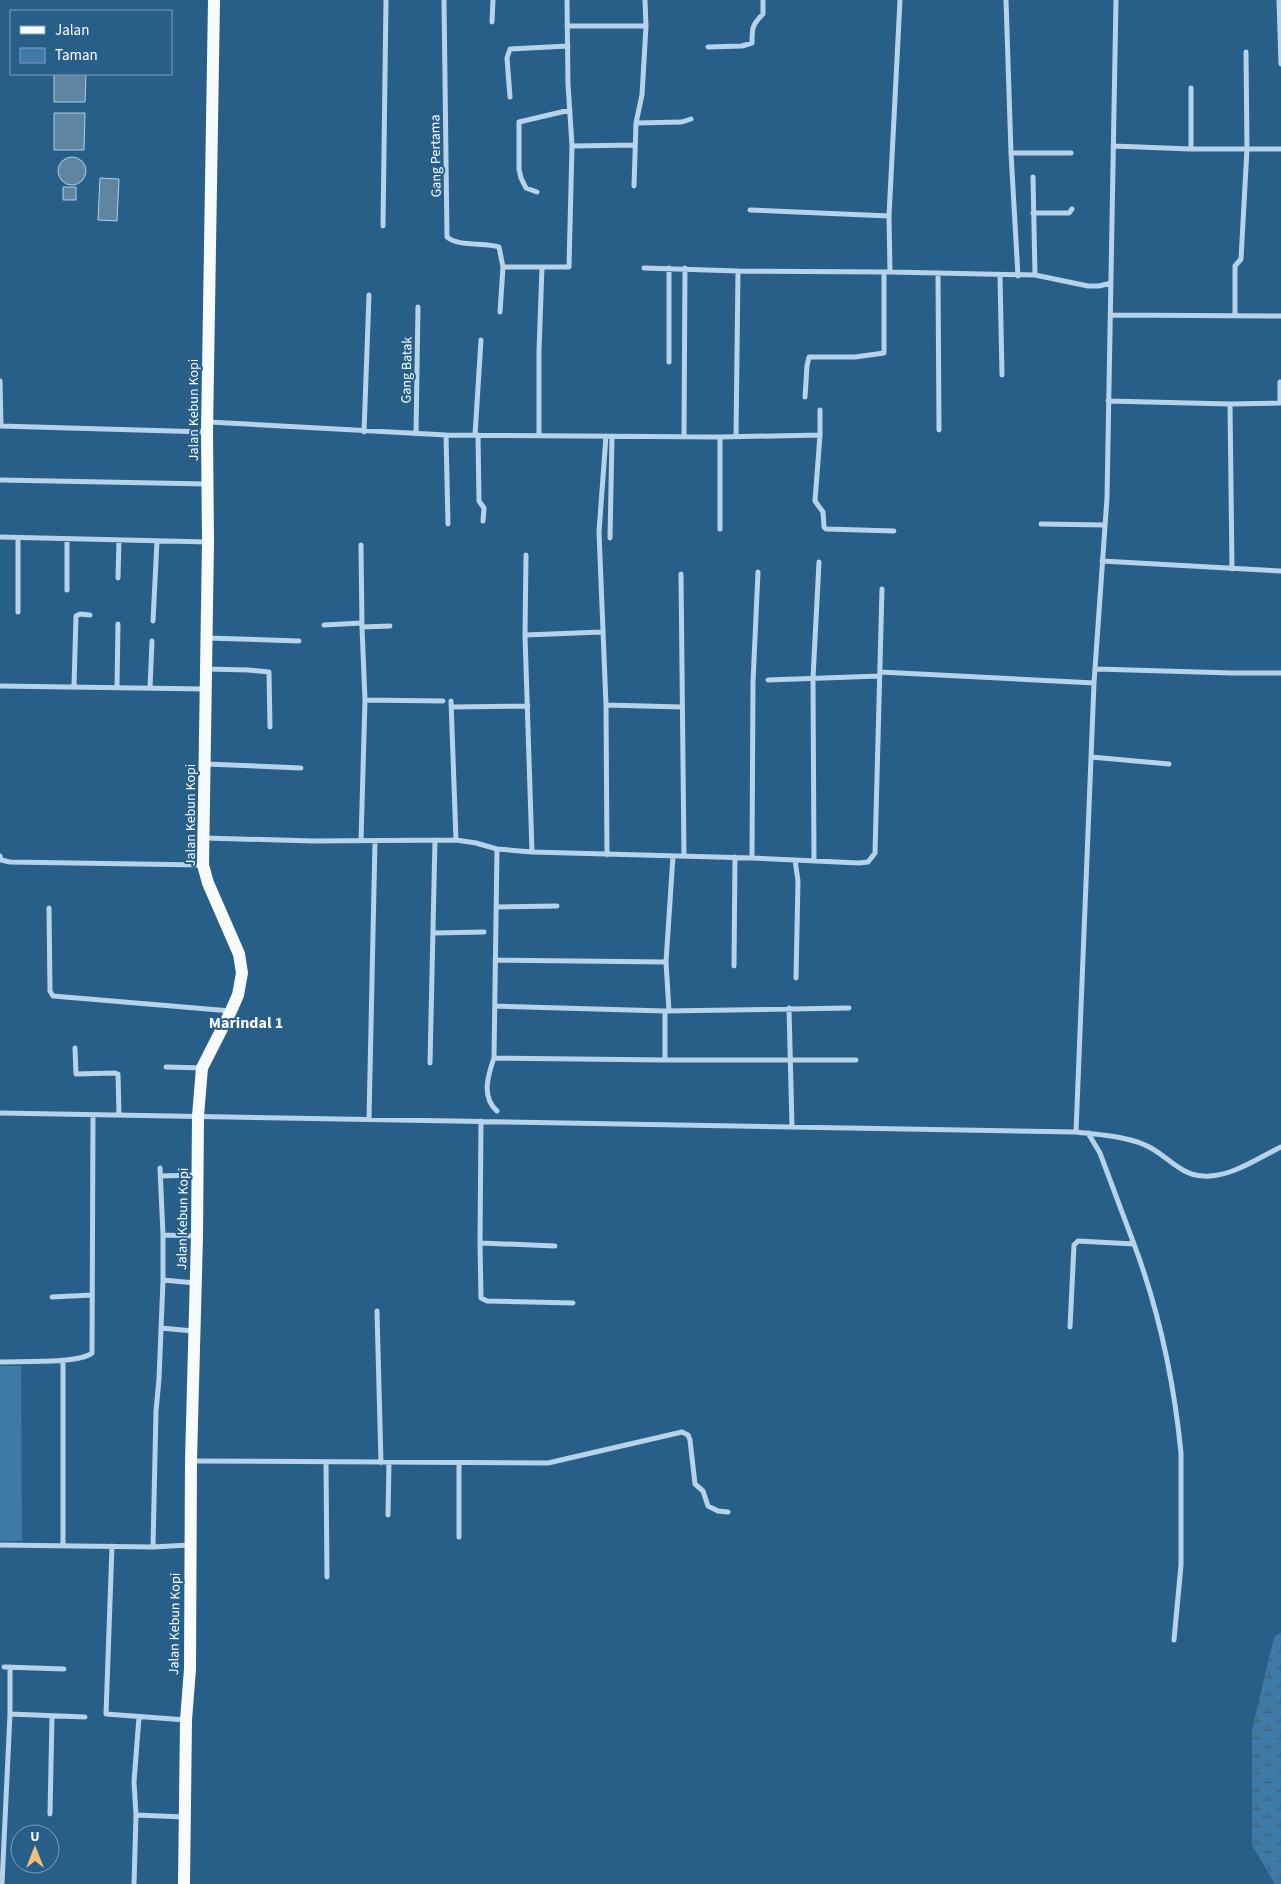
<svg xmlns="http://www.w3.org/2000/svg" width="1281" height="1884" font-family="'Source Sans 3',sans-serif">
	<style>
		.green { fill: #3d7aa5 }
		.wetland { fill: url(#wetland-marsh) }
		.water { fill: #6085a1; stroke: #aad0e9 }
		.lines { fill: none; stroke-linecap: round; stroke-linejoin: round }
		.street { stroke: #b6d3e9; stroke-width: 5 }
		.primary { stroke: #f8fbfe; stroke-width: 12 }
		.labels { text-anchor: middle; stroke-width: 4; stroke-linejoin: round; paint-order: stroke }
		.street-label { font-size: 14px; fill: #fff; stroke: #285f89 }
		.quarter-label { font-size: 16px; font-weight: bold; fill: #fff; stroke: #285f89 }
	</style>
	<defs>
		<pattern id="wetland-marsh" width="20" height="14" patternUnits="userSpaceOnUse" patternTransform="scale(1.25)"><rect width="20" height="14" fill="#3d7aa5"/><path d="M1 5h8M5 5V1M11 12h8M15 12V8" fill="none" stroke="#446378"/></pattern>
	</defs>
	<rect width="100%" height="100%" fill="#285f89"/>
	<path class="green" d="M0 1366H21L22 1541H0Z"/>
	<path class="wetland" d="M1281 1632V1884H1275L1252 1845V1730L1274 1637Z"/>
	<path class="water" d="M54 74H86L85 102H54Z
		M54 113H85L84 150H54Z
		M58 171a14 14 0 1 1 28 0a14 14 0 1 1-28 0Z
		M100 178 119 179 117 221 98 220Z
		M63 187H76V200H63Z"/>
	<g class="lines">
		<path class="street" d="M444 0 447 237C458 247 485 242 499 247L503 267 500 312
			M1006 0 1011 153 1018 276
			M1279 0 1281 64
			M492 22 493 0
			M567 26H646
			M708 47 742 46 752 43C752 28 752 25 763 14V0
			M510 97 507 58 510 49 568 46
			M636 123 682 122 691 119
			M572 146 635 145
			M1113 146 1191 149H1281
			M1191 149V88
			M1011 153H1071
			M1033 177 1035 275
			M634 186 636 123 642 95 646 26 645 0
			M537 192 526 188 521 178 519 169V122L570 110
			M750 210 889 216
			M1033 213H1069L1072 209
			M383 226 386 0
			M503 267H569L572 146 568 84 567 0
			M644 268 738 271 890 272 1035 275 1088 286H1099L1111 283
			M669 268V362
			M890 272 889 216 900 0
			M938 273 939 430
			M1000 276 1002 375
			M1111 315 1281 316
			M1235 315V266L1241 259 1247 149 1246 52
			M0 381 1 426
			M805 397 807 366 809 357H855L884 353V272
			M1108 401 1230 404 1232 569
			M1230 404 1280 403V382
			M209 422 446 435 720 437 820 435V410
			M0 426 207 432
			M364 432 369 295
			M416 434 418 307
			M446 435 448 524
			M475 435 481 340
			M478 435 479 501 484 508 483 521
			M539 435V351L542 267
			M820 435 815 501 823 512 824 527 826 529 894 531
			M606 436 599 532 606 705 607 855
			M684 436 685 268
			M736 437 738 271
			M0 480 207 484
			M1041 524 1105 525
			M720 529V437
			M0 537 208 542
			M610 538 612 436
			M67 539V590
			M526 555 525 635 532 852
			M1102 561 1281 571
			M681 574 684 856
			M118 578 119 540
			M18 612V538
			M153 621 157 541
			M324 625 362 623
			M362 627 390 626
			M525 635 602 632
			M207 638 299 641
			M207 669 248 670 269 672 270 727
			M1096 669 1232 673H1281
			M880 672 1094 683
			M768 680 880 676
			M0 686 205 689
			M74 686 76 616 80 614 90 615
			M117 687 118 624
			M150 688 152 641
			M365 700 443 701
			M451 701 456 840
			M606 705 682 707
			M452 707 528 706
			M1091 757 1169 764
			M206 764 301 768
			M205 838 313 841 456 840 476 843 497 849 532 852 752 858 859 863 868 862 875 853 882 589
			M361 841 365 700 362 627 361 545
			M497 849 494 1058C488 1075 481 1097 497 1111
			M0 856 1 860 10 862 202 865
			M752 858 753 682 758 572
			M795 860 798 881 796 978
			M814 861 813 678 819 562
			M497 907 557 906
			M49 908 50 991 53 996 231 1011
			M433 933 484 932
			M495 960 666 962
			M734 966 735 857
			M495 1006 665 1011 849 1008
			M789 1008 792 1127
			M669 1011 666 962 673 856
			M75 1048 76 1074 115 1073 118 1074 119 1115
			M494 1058 665 1060H856
			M665 1060V1011
			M430 1063 435 840
			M166 1067 202 1068
			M0 1113 1076 1132C1099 1135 1130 1136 1151 1148 1169 1158 1181 1175 1203 1176 1230 1178 1258 1158 1281 1147
			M369 1119 375 841
			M481 1121 480 1243 481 1298 487 1301 573 1303
			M1076 1132 1094 683 1107 498 1116 0
			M160 1176 197 1175
			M163 1235 197 1236
			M480 1243 555 1246
			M1134 1244C1159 1311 1174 1381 1181 1453V1565L1174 1640
			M163 1280 195 1283
			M52 1297 92 1295
			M377 1311 381 1463
			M1070 1327 1074 1245 1078 1241 1134 1244 1100 1153 1088 1133
			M161 1328 193 1331
			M63 1360V1546
			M0 1362C19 1361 79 1364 92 1353L93 1115
			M191 1461 548 1463 682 1432 688 1435 690 1440 695 1484 703 1491 708 1506 718 1511 728 1512
			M326 1462 327 1577
			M459 1463V1537
			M388 1515 389 1463
			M0 1545 153 1547 189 1545
			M112 1546 106 1714 186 1720
			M153 1547 156 1411 159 1379 163 1280V1235L160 1168
			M4 1667 64 1669
			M10 1714 85 1717
			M50 1814 52 1716
			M136 1815 184 1817
			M2 1884 10 1714V1667
			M134 1884 136 1815 134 1782 139 1717"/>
		<path class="primary" d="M184 1884 186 1720 190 1669 191 1461 197 1236 198 1116 202 1068 231 1011 238 995 242 973 239 954 208 883 203 865 208 542 207 432 214 0"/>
	</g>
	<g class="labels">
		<g class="street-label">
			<text transform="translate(435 156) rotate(-91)" y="5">Gang Pertama</text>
			<text transform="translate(406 370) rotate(-89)" y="5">Gang Batak</text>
			<text transform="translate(193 410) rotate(-90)" y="5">Jalan Kebun Kopi</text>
			<text transform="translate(190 815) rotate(-90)" y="5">Jalan Kebun Kopi</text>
			<text transform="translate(182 1219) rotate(-89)" y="5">Jalan Kebun Kopi</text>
			<text transform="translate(174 1624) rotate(-89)" y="5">Jalan Kebun Kopi</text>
		</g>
		<g class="quarter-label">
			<text x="246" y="1028">Marindal 1</text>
		</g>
	</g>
	<rect x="10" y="10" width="162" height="65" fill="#285f89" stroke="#7e9fb8"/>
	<rect x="20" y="26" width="25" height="8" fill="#f8fbfe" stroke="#7e9fb8"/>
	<text x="55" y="35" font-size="15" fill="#ffffff">Jalan</text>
	<rect x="20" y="48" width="25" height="15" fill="#3d7aa5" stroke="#7e9fb8"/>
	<text x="55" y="60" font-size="15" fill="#ffffff">Taman</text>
	<g transform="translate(35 1849)"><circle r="24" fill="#285f89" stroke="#7e9fb8"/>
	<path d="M0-4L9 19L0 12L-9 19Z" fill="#f0bf7c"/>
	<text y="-8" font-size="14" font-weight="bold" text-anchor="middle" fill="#ffffff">U</text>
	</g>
</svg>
